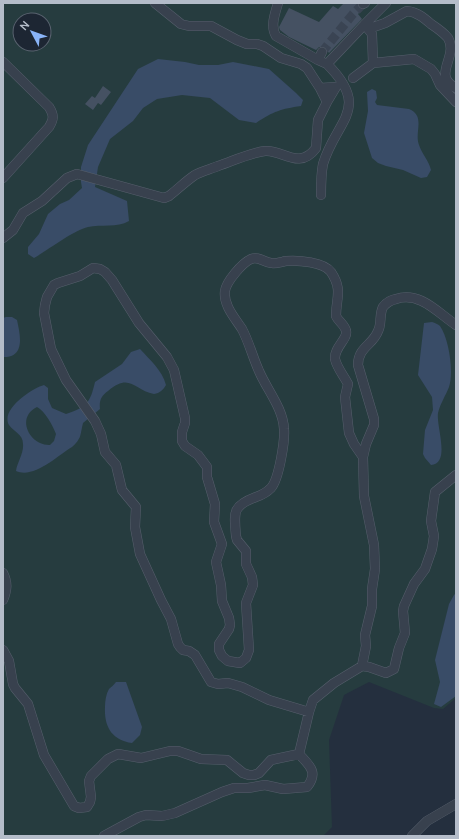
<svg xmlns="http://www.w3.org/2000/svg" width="459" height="839" font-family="Ubuntu,sans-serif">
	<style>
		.green { fill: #263c3f; fill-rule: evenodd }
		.water { fill: #394c67; fill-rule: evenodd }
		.building { fill: #455162 }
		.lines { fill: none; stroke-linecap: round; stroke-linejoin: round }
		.minor-tunnel { stroke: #3a4453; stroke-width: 9; stroke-dasharray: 9 4.5; stroke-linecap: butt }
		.minor-casing { stroke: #565f6c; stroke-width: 10 }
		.minor { stroke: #38414e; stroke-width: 9 }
	</style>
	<rect width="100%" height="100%" fill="#242f3e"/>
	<path class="green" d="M3 3H456V698L443 709 434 708 369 682 344 695 329 740 332 827 323 836H3ZM20 20H44V44H20Z"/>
	<path class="water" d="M158 59 185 62 199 65H218L233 62 269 69 296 93 303 100 301 106C281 109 274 111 256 123L239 120 210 98 182 95 157 99 143 108 133 121 110 139 98 167 95 187 127 201 129 221C117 228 101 224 88 227 74 230 48 250 34 258L28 254V247L39 234 48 214 60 204 69 200 82 188 81 182V167L88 145 138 69Z
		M372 89 376 91 377 98 375 102 377 105 409 109C426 116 414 132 419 145 422 154 429 161 431 170L427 177 421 178 403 170 386 166 378 163 372 158 364 133 368 111 367 92Z
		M6 317H12L17 320C20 334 26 358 3 357V318Z
		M432 322C435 323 438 324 440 326 449 339 454 372 449 387 446 395 440 404 438 413 436 427 451 463 431 465L425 458 423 454 425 430 433 410 432 397 418 375 424 323Z
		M140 349C150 360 162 370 166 385 163 390 160 393 154 394 134 390 130 372 108 391 101 396 99 401 100 409L83 423C80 435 82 438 72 447 57 456 34 479 16 471 17 463 24 453 23 444 23 434 14 432 9 425 0 409 33 388 44 385L48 388V399L52 408 66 414C87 407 90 403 95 382L122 364 131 352ZM37 407C45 411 53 426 56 434L54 441 50 445C30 446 15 418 37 407Z
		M456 593V696L441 707 434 704 440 682 435 660 449 604 454 595Z
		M116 682H126L142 727 140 735 132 743C112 740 104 727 105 707 105 701 106 694 109 689 111 687 114 685 116 682Z"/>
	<path class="building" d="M344 3H357L358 7 362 10 358 14 362 19 329 53 324 47H319L316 50 289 37 280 30 279 27 289 8 319 22 333 6 338 9Z
		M103 86 111 92 101 105 98 103 93 110 85 104 92 96 95 98Z"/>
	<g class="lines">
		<path class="minor-tunnel" d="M322 52 353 14 363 4"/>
		<g class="minor-casing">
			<path id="minor" d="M155 3 181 24 189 26H211L237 40 247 44H257L263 46 281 58 301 64 307 68 320 88
				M278 3C275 14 270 26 276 36L318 60 322 52
				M363 4 365 3
				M318 60 327 64 364 25 386 3
				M3 62 49 107C54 115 54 119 49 127L3 178
				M373 63 372 34 368 29 385 23 407 11C417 12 424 18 431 24 437 28 444 33 448 38 459 57 431 75 456 88
				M353 78 373 63 414 59 431 69 435 74 440 85 456 102
				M327 102 320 88 336 87
				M321 195C321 185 321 174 323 164 336 120 372 109 327 64
				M3 238 13 230 23 213 42 201 67 178 77 174 164 198 169 196C178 189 186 181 195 175 202 171 211 169 218 166 233 161 249 153 265 151 282 149 299 171 316 148L318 120 327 102 336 87
				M3 573C8 583 7 590 3 600
				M3 650 9 661 13 684 15 688 28 704 44 755 74 806 79 808 87 807 90 802 91 797 89 781 91 776 108 759 118 754 141 758 170 751H178L201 759 227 760 243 773 249 775H254L259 773 271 760 299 754
				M362 666 366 646 365 635 372 606V589L375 569 374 545 364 496 363 457 366 444 374 425V419L358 365C358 347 373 345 378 331 382 324 379 314 383 307 386 303 391 300 396 299 420 291 438 313 456 325
				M309 712 269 700 242 687 228 683 218 684 211 682 195 655 189 651 183 650 180 647 178 644 171 619 161 600 140 554 135 527 136 507 122 490 116 465 105 452 101 434 95 421 66 380 51 349 44 313 45 305 47 297 54 285 58 283 80 276 93 268 100 269 105 272 112 280 139 323 167 357 174 370 185 418V423L182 432V441L185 446 198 455 207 467V477L215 504 214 522 222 544 216 562 221 585 222 601 229 618 230 625 229 629 219 644V650L222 656 228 661 240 663 246 658 249 650 246 603 253 585 252 577 246 564V551L237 540 236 536C234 512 232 506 256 497 262 495 267 492 271 488 279 479 285 441 284 429 283 408 267 390 259 371 253 358 249 342 242 329 235 318 223 305 225 291 226 282 242 263 251 259 259 256 263 262 271 263 275 264 281 262 286 261 298 260 324 262 331 272 343 290 336 298 336 316 338 321 345 325 346 331 348 339 334 347 335 359 337 368 344 376 348 384L345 397 349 433 354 444 363 457
				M104 836 139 817 146 815 162 816 175 813 222 792 234 788H248L265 785 283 789 307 787C319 772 309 765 299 754L309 712 313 700 334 683 362 666 369 667 386 673 394 669 399 648 405 633 403 611 404 606 414 584 425 569 432 549 434 536 431 521 435 492 456 475
				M412 836 427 821 456 804"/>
		</g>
		<use href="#minor" class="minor"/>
	</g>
	<rect width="459" height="839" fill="none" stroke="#b4bcc9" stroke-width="8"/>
	<g transform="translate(32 32) rotate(311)"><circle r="19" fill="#1d2633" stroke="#59626f"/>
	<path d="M0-3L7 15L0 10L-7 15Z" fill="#8ab4f8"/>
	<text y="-6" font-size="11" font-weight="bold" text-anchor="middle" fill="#b4bcc9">N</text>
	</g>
</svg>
